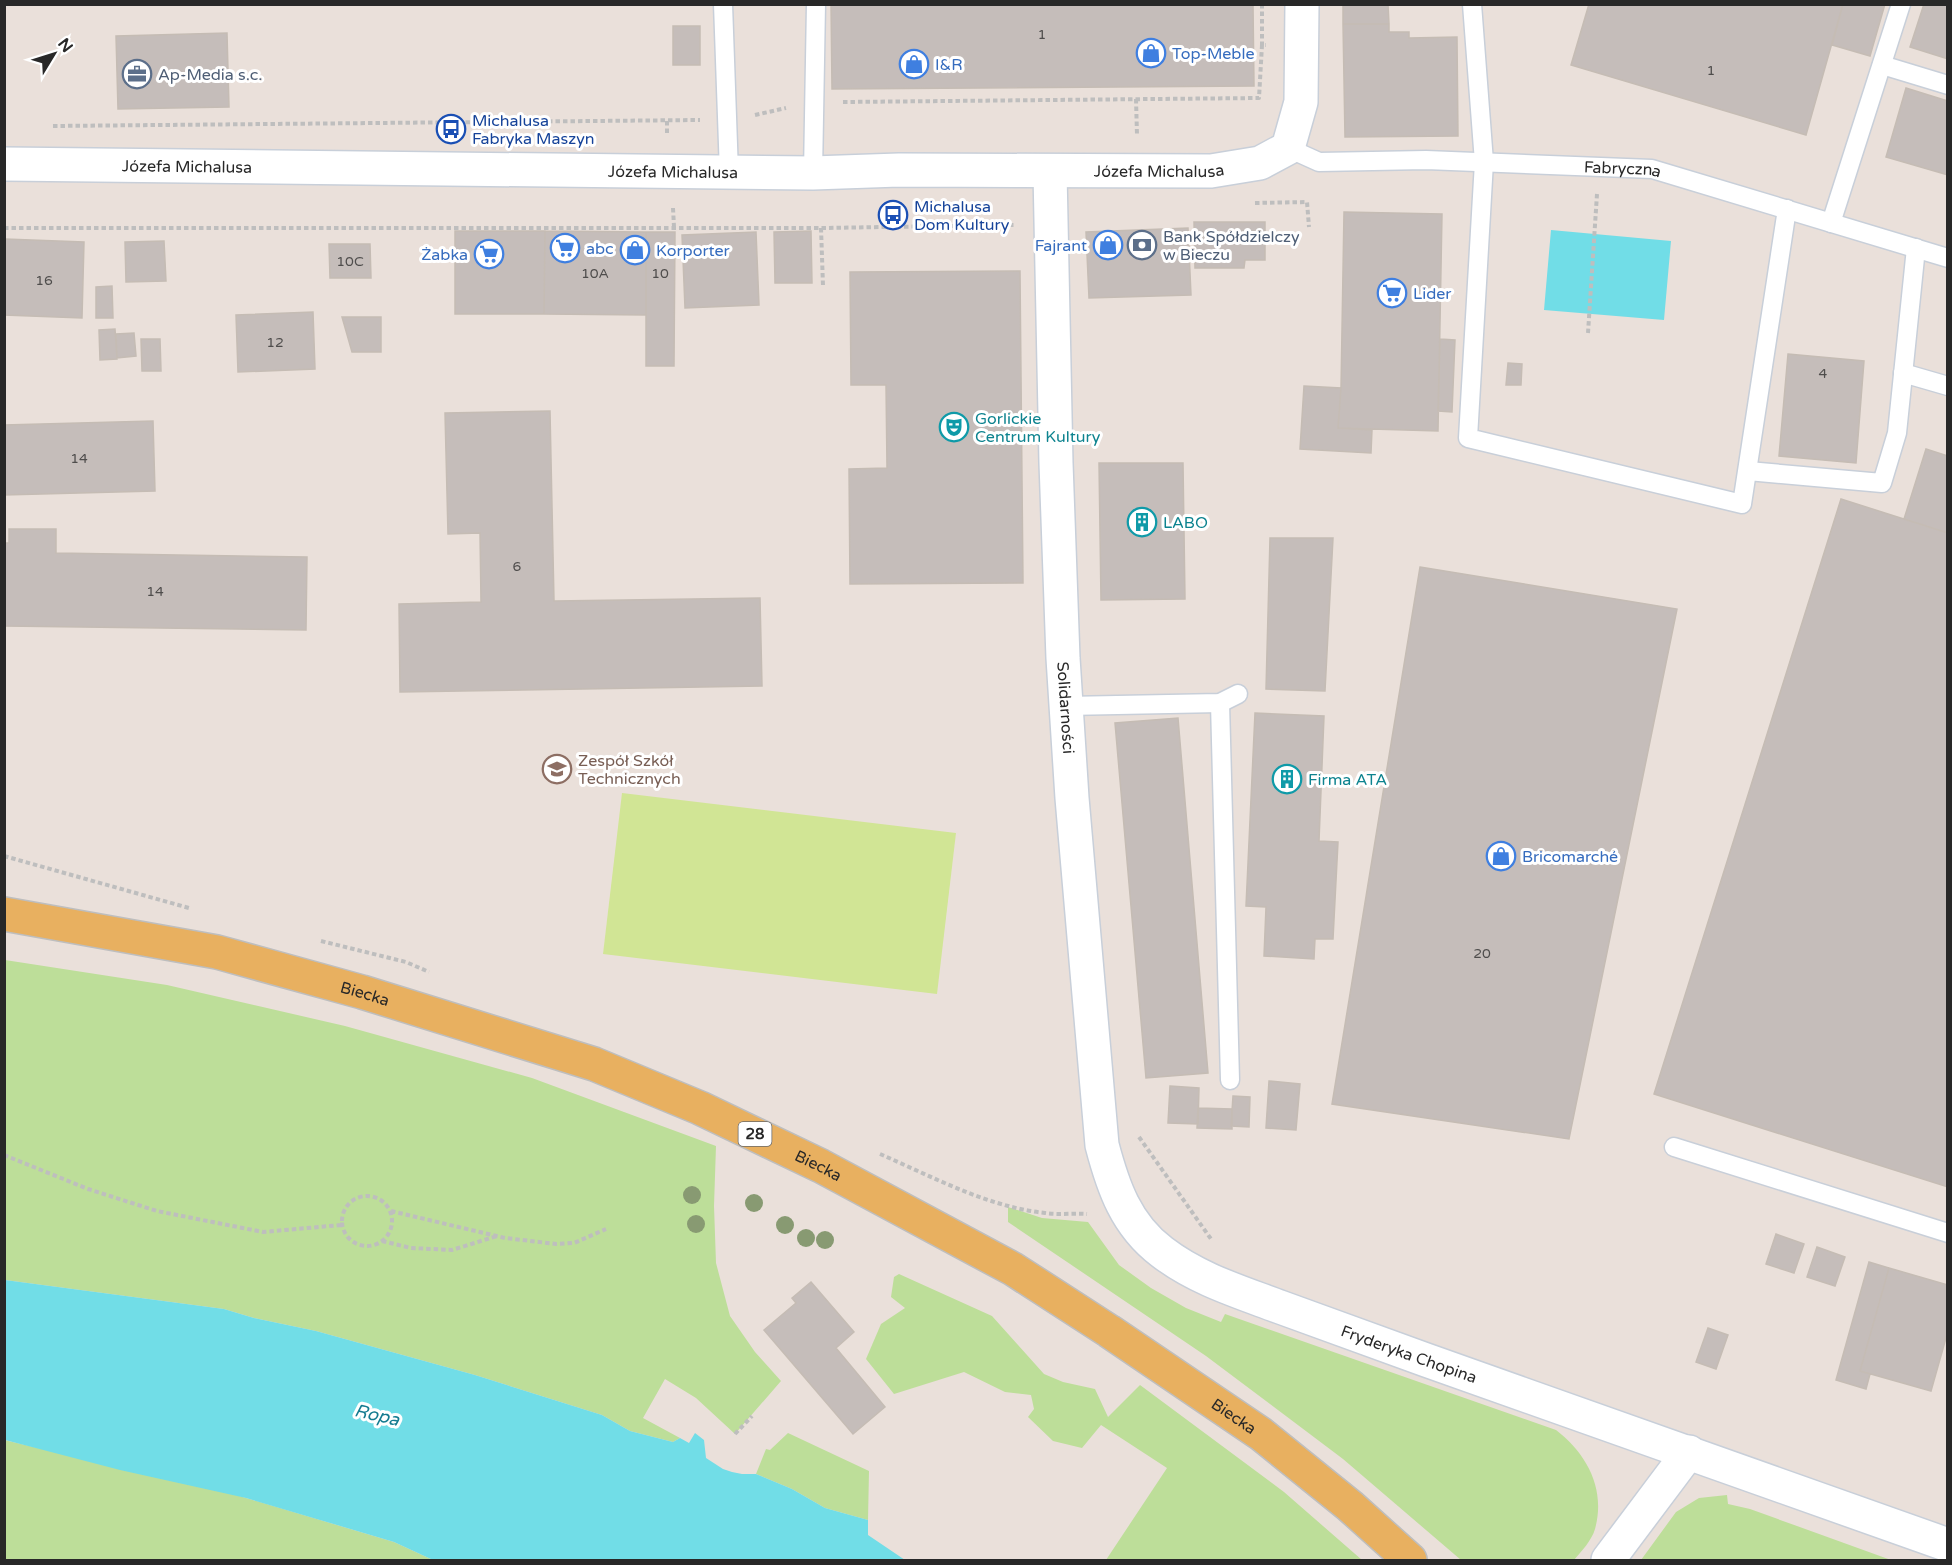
<svg xmlns="http://www.w3.org/2000/svg" width="1952" height="1565" font-family="'Varela Round',sans-serif">
	<style>
		.green { fill: #bdde99 }
		.pitch { fill: #d1e595 }
		.water { fill: #71dde7 }
		.building { fill: #c5bdba; stroke: #c5bcb4; stroke-width: 1.5 }
		.lines { fill: none; stroke-linecap: round; stroke-linejoin: round }
		.lane-casing { stroke: #c8cfd9; stroke-width: 21 }
		.secondary-casing { stroke: #c8cfd9; stroke-width: 36 }
		.primary-casing { stroke: #bebebe; stroke-width: 36 }
		.path { stroke: #bebebe; stroke-width: 4; stroke-dasharray: 4.5 3; stroke-linecap: butt }
		.lane { stroke: #fff; stroke-width: 18 }
		.secondary { stroke: #fff; stroke-width: 33 }
		.primary { stroke: #e8b060; stroke-width: 33 }
		.tree { fill: #889a72 }
		.labels { text-anchor: middle; stroke-width: 6; stroke-linejoin: round; paint-order: stroke }
		.number-label { font-size: 14px; fill: #4f4d4c }
		.shield { fill: #fff; stroke: #686868; stroke-width: 1.5 }
		.shield-label { font-size: 15px; font-weight: bold; fill: #282828 }
		.shop-label { font-size: 16px; fill: #366cbe; stroke: #fff; text-anchor: start }
		.service-label { font-size: 16px; fill: #4e5e75; stroke: #fff; text-anchor: start }
		.transit-label { font-size: 16px; fill: #164399; stroke: #fff; text-anchor: start }
		.street-label { font-size: 16px; fill: #282828; stroke: #fff }
		.culture-label { font-size: 16px; fill: #0d838f; stroke: #fff; text-anchor: start }
		.education-label { font-size: 16px; fill: #785e54; stroke: #fff; text-anchor: start }
		.water-label { font-size: 18px; font-style: italic; fill: #147b90; stroke: #fff }
	</style>
	<rect width="100%" height="100%" fill="#eae0da"/>
	<path class="green" d="M5 960 167 985 345 1026 532 1078 716 1146 714 1206 716 1263 730 1316 755 1352 781 1381 735 1434 696 1398 665 1379 643 1418 680 1438 673 1442 630 1431 602 1415 475 1375 316 1331 254 1318 224 1309 5 1280Z
		M1008 1207 1042 1218 1088 1222 1119 1265 1151 1288 1186 1308 1221 1322 1225 1314 1556 1430C1587 1454 1606 1489 1595 1529 1592 1540 1581 1552 1574 1560H1461L1343 1459 1206 1356 1008 1222Z
		M899 1274 992 1316 1044 1374 1063 1382 1095 1389 1108 1417 1140 1385 1284 1492 1362 1560H1106L1167 1468 1101 1425 1082 1448 1053 1441 1028 1417 1034 1409 1031 1395 1005 1392 964 1372 894 1394 866 1359 881 1324 905 1308 891 1297 894 1277Z
		M788 1433 869 1471 868 1520 825 1508 792 1489 756 1474 766 1449 770 1450Z
		M4 1440 226 1492 394 1542 433 1560H5Z
		M1727 1495 1728 1504 1750 1509 1891 1560H1641L1676 1512 1699 1498Z"/>
	<path class="pitch" d="M622 793 956 833 937 994 603 954Z"/>
	<path class="water" d="M1551 230 1671 241 1664 320 1544 310Z
		M5 1280 224 1309 254 1318 316 1331 475 1375 602 1415 630 1431 673 1442 680 1438 689 1443 695 1433 704 1440 706 1458 723 1469 732 1472 742 1474H756L792 1489 825 1508 868 1520V1535L905 1560H433L394 1542 246 1498 120 1470 5 1440Z"/>
	<path class="building" d="M831 4H1253L1254 86 832 89Z
		M1343 4H1388L1389 24H1343Z
		M1589 4H1843L1806 135 1571 65Z
		M1843 4H1885L1870 56 1832 45Z
		M1924 4H1948V59L1910 47Z
		M1343 24H1389V32H1409V38L1457 37 1458 136 1345 137Z
		M673 26H700V65H673Z
		M227 33 229 107 118 109 116 36Z
		M1906 88 1948 101V175L1886 157Z
		M1344 212 1442 214 1438 431 1338 428 1341 388Z
		M1194 222H1265V260H1245L1244 268H1195Z
		M1188 228 1191 295 1089 298 1086 232Z
		M455 231H545L544 314H455Z
		M545 231 646 232V315L544 314Z
		M811 231 812 283H775L774 232Z
		M646 232H675L674 366H646Z
		M756 232 759 305 685 308 682 235Z
		M5 239 84 242 82 318 4 315Z
		M164 241 166 281 126 282 125 242Z
		M329 244H370L371 278H330Z
		M1020 271 1023 583 850 584 849 469 887 468 886 385H851L850 272Z
		M112 286 113 318H96V287Z
		M313 312 315 369 238 372 236 315Z
		M342 317H381V352H352Z
		M115 329 117 359 100 360 99 330Z
		M134 333 136 356 117 358 116 334Z
		M141 339H160L161 371H142Z
		M1440 339 1455 340 1452 412 1438 411Z
		M1788 354 1864 361 1856 463 1779 456Z
		M1508 363 1522 364 1521 385H1506Z
		M1304 386 1341 388 1338 428 1372 430 1371 453 1300 449Z
		M550 411 554 601 760 598 762 686 400 692 399 604 481 602 480 533 448 534 445 413Z
		M153 421 155 491 4 495V425Z
		M1926 449 1948 456V533L1904 519Z
		M1099 463H1183L1185 599 1101 600Z
		M1841 499 1948 533V1187L1654 1094Z
		M9 529H56V553L307 557 306 630 4 626V543H9Z
		M1270 538H1333L1325 691 1266 689Z
		M1420 567 1677 609 1569 1139 1332 1104Z
		M1255 713 1324 716 1319 841 1338 842 1333 939H1315L1314 959 1264 956 1266 907 1246 906Z
		M1178 718 1208 1073 1146 1078 1115 723Z
		M1269 1081 1300 1084 1296 1130 1266 1128Z
		M1170 1086 1199 1088 1198 1124 1168 1123Z
		M1233 1096 1250 1097 1249 1127 1231 1126Z
		M1198 1108 1232 1109V1129L1197 1128Z
		M1776 1234 1804 1244 1794 1273 1766 1264Z
		M1817 1247 1845 1257 1835 1286 1807 1277Z
		M1869 1262 1889 1268 1860 1371 1870 1374 1866 1389 1836 1380Z
		M1889 1268 1948 1285V1331L1931 1391 1860 1371Z
		M811 1282 854 1332 836 1348 885 1407 853 1434 764 1330 796 1303 792 1298Z
		M1708 1328 1728 1335 1716 1369 1696 1362Z"/>
	<g class="lines">
		<g class="lane-casing">
			<g id="lane">
				<path d="M723 4 729 173"/>
				<path d="M1472 4 1484 162 1468 438 1742 504 1787 209"/>
				<path d="M1882 65 1948 85"/>
				<path id="s1" d="M1288 148 1319 162 1426 160 1652 169 1948 258"/>
				<path d="M813 173 816 4"/>
				<path d="M1831 223 1901 4"/>
				<path d="M1903 373 1948 386"/>
				<path d="M1748 471 1882 483 1897 433 1916 248"/>
				<path d="M1220 703 1230 1080"/>
				<path d="M1066 706 1220 703 1238 694"/>
				<path d="M1674 1147 1948 1233"/>
			</g>
		</g>
		<g class="secondary-casing">
			<g id="secondary">
				<path id="s2" d="M4 164 813 173 899 170 1211 171 1260 163 1288 148 1301 102 1302 4"/>
				<path id="s3" d="M1050 172 1056 463 1063 658 1072 798 1102 1145C1113 1187 1126 1225 1162 1252 1197 1279 1240 1292 1280 1307 1329 1325 1378 1343 1426 1360 1600 1421 1774 1483 1948 1545"/>
				<path d="M1608 1560 1689 1452"/>
			</g>
		</g>
		<g class="primary-casing">
			<g id="primary">
				<path id="s4" d="M4 914 217 952 362 992 594 1064 700 1108 821 1166 1013 1269 1109 1331 1261 1434 1350 1506 1410 1560"/>
			</g>
		</g>
		<path class="path" d="M1262 4V45
			M1136 99 1137 135
			M843 102 1259 98 1262 45H1266
			M755 115 786 108
			M667 121V135
			M53 126 700 120
			M1255 203 1307 202 1309 227
			M673 208 674 227
			M4 228H821L1015 225
			M821 228 823 286
			M1588 333 1597 194
			M4 856 189 908
			M321 941 406 962 429 972
			M1139 1137 1211 1239
			M880 1154C933 1177 988 1207 1045 1213 1059 1215 1073 1213 1087 1214
			M4 1155 88 1189 157 1211 263 1232 341 1225
			M342 1221a25 25 0 1 1 50 0a25 25 0 1 1-50 0Z
			M391 1211 505 1238 556 1244 574 1243 606 1229
			M382 1241 411 1248 452 1250 497 1236
			M735 1434 752 1416"/>
		<use href="#lane" class="lane"/>
		<use href="#secondary" class="secondary"/>
		<use href="#primary" class="primary"/>
	</g>
	<g class="tree">
		<circle cx="692" cy="1195" r="9"/>
		<circle cx="754" cy="1203" r="9"/>
		<circle cx="696" cy="1224" r="9"/>
		<circle cx="785" cy="1225" r="9"/>
		<circle cx="806" cy="1238" r="9"/>
		<circle cx="825" cy="1240" r="9"/>
	</g>
	<defs>
		<g id="shop-ring" transform="scale(1.5)"><circle r="9.5" fill="#fff" stroke="#3f7fe0" stroke-width="1.5"/><path d="M-5-2.5h2.3a2.7 3.5 0 0 1 5.4 0H5L5.5 6h-11ZM-1.5-2.5h3a1.5 2.3 0 0 0-3 0Z" fill="#3f7fe0"/></g>
		<g id="office-ring" transform="scale(1.5)"><circle r="9.5" fill="#fff" stroke="#5c6f8a" stroke-width="1.5"/><path d="M-6-3h4V-5.5h4V-3h4V5H-6ZM-1-4.5V-3h2v-1.5ZM-6 0V1H6V0Z" fill="#5c6f8a"/></g>
		<g id="bus-ring" transform="scale(1.5)"><circle r="9.5" fill="#fff" stroke="#1a4fb4" stroke-width="1.5"/><path d="M-5-6H5V4H4V6H2V4H-2V6H-4V4H-5ZM-3.5-4V0h7V-4ZM-3.5 1.2v1.5H-2V1.2ZM2 1.2v1.5H3.5V1.2Z" fill="#1a4fb4"/></g>
		<g id="bank-ring" transform="scale(1.5)"><circle r="9.5" fill="#fff" stroke="#5c6f8a" stroke-width="1.5"/><path d="M-6-4H6V4H-6ZM0-2.3a2.3 2.3 0 1 0 0 4.6a2.3 2.3 0 1 0 0-4.6Z" fill="#5c6f8a"/></g>
		<g id="supermarket-ring" transform="scale(1.5)"><circle r="9.5" fill="#fff" stroke="#3f7fe0" stroke-width="1.5"/><path d="M-6-5.5h2.5l.6 2H6L4.5 2H-2.5L-4.4-4H-6ZM-1.5 3.2a1.3 1.3 0 1 0 .1 0ZM3 3.2a1.3 1.3 0 1 0 .1 0Z" fill="#3f7fe0"/></g>
		<g id="theatre-ring" transform="scale(1.5)"><circle r="9.5" fill="#fff" stroke="#0f9aa8" stroke-width="1.5"/><path d="M-5-5.5Q0-4 5-5.5V0Q5 5 0 6Q-5 5-5 0ZM-3.3-2.5H-1v1.5H-3.3ZM1-2.5H3.3v1.5H1ZM-2.8 1Q0 5.5 2.8 1Z" fill="#0f9aa8"/></g>
		<g id="building-ring" transform="scale(1.5)"><circle r="9.5" fill="#fff" stroke="#0f9aa8" stroke-width="1.5"/><path d="M-4-6H4V6H1V3H-1V6H-4ZM-2.5-4.3h1.7v1.8h-1.7ZM.8-4.3h1.7v1.8H.8ZM-2.5-1h1.7V.8h-1.7ZM.8-1h1.7V.8H.8Z" fill="#0f9aa8"/></g>
		<g id="school-ring" transform="scale(1.5)"><circle r="9.5" fill="#fff" stroke="#8d6e63" stroke-width="1.5"/><path d="M0-5L7-2L0 1L-7-2ZM-4 1L0 2.5L4 1V4Q0 6-4 4Z" fill="#8d6e63"/></g>
	</defs>
	<g fill-rule="evenodd">
		<use href="#shop-ring" x="1151" y="53"/>
		<use href="#shop-ring" x="914" y="64"/>
		<use href="#office-ring" x="137" y="74"/>
		<use href="#bus-ring" x="451" y="129"/>
		<use href="#bus-ring" x="893" y="215"/>
		<use href="#shop-ring" x="1108" y="245"/>
		<use href="#bank-ring" x="1142" y="245"/>
		<use href="#supermarket-ring" x="565" y="248"/>
		<use href="#shop-ring" x="635" y="250"/>
		<use href="#supermarket-ring" x="489" y="254"/>
		<use href="#supermarket-ring" x="1392" y="293"/>
		<use href="#theatre-ring" x="954" y="427"/>
		<use href="#building-ring" x="1142" y="522"/>
		<use href="#school-ring" x="557" y="769"/>
		<use href="#building-ring" x="1287" y="779"/>
		<use href="#shop-ring" x="1501" y="856"/>
	</g>
	<g class="labels">
		<g class="number-label">
			<text x="1042" y="39">1</text>
			<text x="1711" y="75">1</text>
			<text x="350" y="266">10C</text>
			<text x="595" y="278">10A</text>
			<text x="660" y="278">10</text>
			<text x="44" y="285">16</text>
			<text x="275" y="347">12</text>
			<text x="1823" y="378">4</text>
			<text x="79" y="463">14</text>
			<text x="517" y="571">6</text>
			<text x="155" y="596">14</text>
			<text x="1482" y="958">20</text>
		</g>
		<rect class="shield" x="738.5" y="1122" width="33" height="24" rx="4.5"/>
		<g class="shield-label">
			<text x="755" y="1139">28</text>
		</g>
		<g class="shop-label">
			<text x="1172" y="59">Top-Meble</text>
			<text x="935" y="70">I&amp;R</text>
			<text x="1087" y="251" text-anchor="end">Fajrant</text>
			<text x="586" y="254">abc</text>
			<text x="656" y="256">Korporter</text>
			<text x="468" y="260" text-anchor="end">Żabka</text>
			<text x="1413" y="299">Lider</text>
			<text x="1522" y="862">Bricomarché</text>
		</g>
		<g class="service-label">
			<text x="158" y="80">Ap-Media s.c.</text>
			<text x="1163" y="242">Bank Spółdzielczy<tspan x="1163" dy="18">w Bieczu</tspan></text>
		</g>
		<g class="transit-label">
			<text x="472" y="126">Michalusa<tspan x="472" dy="18">Fabryka Maszyn</tspan></text>
			<text x="914" y="212">Michalusa<tspan x="914" dy="18">Dom Kultury</tspan></text>
		</g>
		<g class="street-label">
			<text dy="6" stroke="none"><textPath href="#s2" startOffset="183">Józefa Michalusa</textPath></text>
			<text dy="6" stroke="none"><textPath href="#s2" startOffset="1155">Józefa Michalusa</textPath></text>
			<text dy="6" stroke="none"><textPath href="#s1" startOffset="338">Fabryczna</textPath></text>
			<text dy="6" stroke="none"><textPath href="#s2" startOffset="669">Józefa Michalusa</textPath></text>
			<text dy="6" stroke="none"><textPath href="#s3" startOffset="536">Solidarności</textPath></text>
			<text dy="6" stroke="none"><textPath href="#s4" startOffset="370">Biecka</textPath></text>
			<text dy="6" stroke="none"><textPath href="#s4" startOffset="856">Biecka</textPath></text>
			<text dy="6" stroke="none"><textPath href="#s3" startOffset="1368">Fryderyka Chopina</textPath></text>
			<text dy="6" stroke="none"><textPath href="#s4" startOffset="1342">Biecka</textPath></text>
		</g>
		<g class="culture-label">
			<text x="975" y="424">Gorlickie<tspan x="975" dy="18">Centrum Kultury</tspan></text>
			<text x="1163" y="528">LABO</text>
			<text x="1308" y="785">Firma ATA</text>
		</g>
		<g class="education-label">
			<text x="578" y="766">Zespół Szkół<tspan x="578" dy="18">Technicznych</tspan></text>
		</g>
		<g class="water-label">
			<text transform="translate(377 1415) rotate(13)" y="6">Ropa</text>
		</g>
	</g>
	<rect width="1952" height="1565" fill="none" stroke="#282828" stroke-width="12"/>
	<g transform="translate(54 54) rotate(52)" stroke="#ffffff" stroke-width="4.5" paint-order="stroke">
	<path d="M0-4.5L10 22L0 15L-10 22Z" fill="#282828"/>
	<text y="-9" font-size="16" font-weight="bold" text-anchor="middle" fill="#282828">N</text>
	</g>
</svg>
